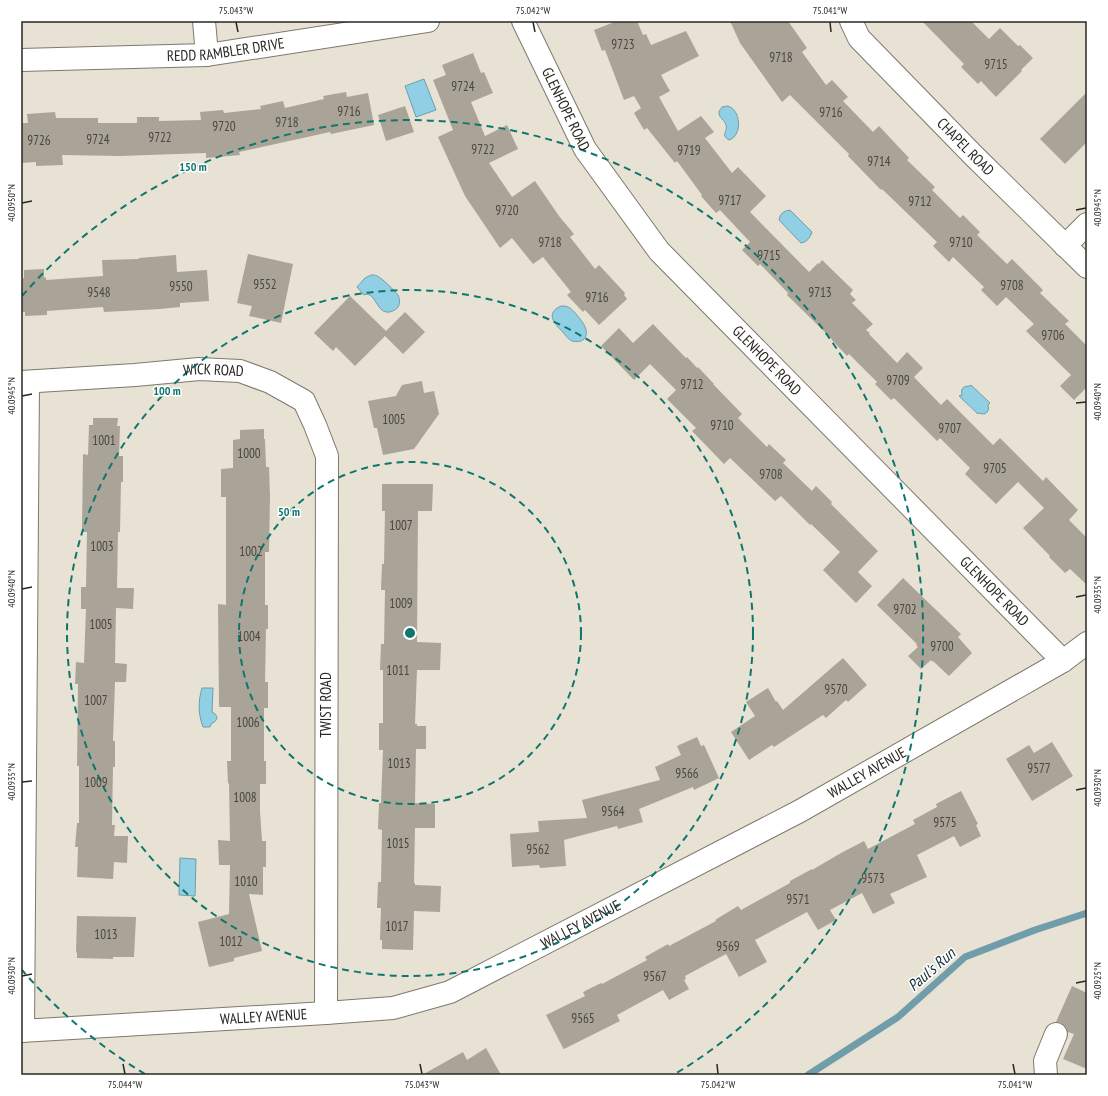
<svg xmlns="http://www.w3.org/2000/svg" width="1108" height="1096" font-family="'PT Sans Narrow',sans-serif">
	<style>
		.water { fill: #90cfe4; stroke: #719daa }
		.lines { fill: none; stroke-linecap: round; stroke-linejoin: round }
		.stream { stroke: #719daa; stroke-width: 7 }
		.building { fill: #a9a497 }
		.minor-casing { stroke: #7e796d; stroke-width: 24 }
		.minor { stroke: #fff; stroke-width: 22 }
		.ticks { fill: none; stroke: #292722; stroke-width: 1.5 }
		.ring { fill: none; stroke: #0f766e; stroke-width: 2; stroke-dasharray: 7 5 }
		.labels { text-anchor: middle; stroke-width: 3; stroke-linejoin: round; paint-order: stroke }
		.number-label { font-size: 13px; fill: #49463f }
		.street-label { font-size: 15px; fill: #292722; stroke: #fff }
		.water-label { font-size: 16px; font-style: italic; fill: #12313a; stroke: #fff }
		.centre { fill: #0f766e; stroke: #fff; stroke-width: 2 }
		.ring-label { font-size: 12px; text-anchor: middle; font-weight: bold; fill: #0f766e; stroke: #fff; stroke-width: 3; stroke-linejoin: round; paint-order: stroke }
		.neatline { fill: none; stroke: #292722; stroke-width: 1.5 }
		.ticks-label { font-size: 10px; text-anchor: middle; fill: #292722 }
	</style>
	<rect width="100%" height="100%" fill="#e7e2d3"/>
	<path class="water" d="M424 79 436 110 416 117 405 86Z
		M727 106C741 108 743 136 729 140 720 135 728 132 726 125 725 120 719 118 719 113 719 110 721 109 722 107Z
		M790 210 812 232C810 238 807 242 801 243L779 220C780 214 783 211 790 210Z
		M371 275C374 275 375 275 377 276 382 278 395 291 398 295 400 299 400 304 398 307 396 310 393 311 390 312 377 314 377 296 367 294L364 295 357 287 365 278Z
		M561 306C564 306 567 306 570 308 574 311 586 325 586 330 587 333 586 337 584 339 581 342 576 342 572 341 568 339 565 335 563 332 554 324 545 313 561 306Z
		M971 385 990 403 988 405C990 411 986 416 979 413L978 414 959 396 962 395C960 388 964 386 970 386Z
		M202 688H213L212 712C219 715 218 721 212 723L210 727H203C198 713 198 702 202 688Z
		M180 858 196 859 195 896 179 895Z"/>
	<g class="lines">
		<path class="stream" d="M808 1075 898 1017 965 957 1035 930 1087 913"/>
	</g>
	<path class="building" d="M617 21H637L643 35 646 34 651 45 686 31 699 56 661 75 670 91 659 97 678 131 701 116 714 132 705 138 732 173 738 167 766 196 750 212 809 272 818 263 819 264 822 260 853 290 850 294 856 300 852 303 873 324 866 330 870 333 869 334 897 363 907 352 923 368 914 377 941 405 947 399 993 445 1000 438 1043 481 1046 477 1078 510 1069 520 1087 538V585L1070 569 1065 573 1049 557 1050 556 1023 528 1044 508 1018 482 996 504 965 474 970 468 940 438 937 441 894 398 891 400 875 384 877 382 849 354 847 356 831 339H832L787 295 788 293 760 264 758 266 742 250 750 242 720 210 716 213 701 196 702 195 677 161 675 163 647 128 644 130 634 113 641 108 634 96 624 100 605 50 602 51 594 30Z
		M730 21H788L807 48 802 52 826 85 832 80 848 97 843 101 873 132 879 126 909 158 907 160 935 187 932 190 960 218 963 215 980 232 977 235 1007 264 1012 259 1043 290 1040 293 1069 321 1065 324 1087 346V391L1085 389 1074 400 1060 386 1071 375 1026 331 1034 324 1006 297 997 306 981 290 984 287 953 257 949 262 933 246 937 242 882 189 881 190 848 156 849 154 790 95 782 102 740 43Z
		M922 21H971L989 39 1000 28 1018 46 1020 45 1033 58 1021 70 1022 71 996 97 981 81 978 84 961 67 964 64Z
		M473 53 481 73 484 72 493 93 471 102 485 136 507 125 518 149 489 163 512 197 535 181 559 216 574 234 570 237 595 269 599 265 625 293 624 295 627 299 599 325 585 310 583 312 567 295 571 292 543 257 533 264 512 238 500 248 465 196 438 137 453 130 433 80 446 75 442 65Z
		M346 92 347 97 368 93 374 125 331 134 330 132 239 152 240 155 206 158V153L120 156 62 155 63 165 36 166V162L21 163V123H28L27 114 55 112 56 118H98V123H137V117H159V121L201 120 200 112 223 110 224 113 261 109 260 106 283 101 285 108 324 99 323 96Z
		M1087 92V142L1065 164 1040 139Z
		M405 106 414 132 386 141 378 115Z
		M248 254 293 264 281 323 249 316 252 306 237 303Z
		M176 255 177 272 207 270 209 301 180 303V307L160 309 104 312 103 307 47 311V315L25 316V312H21V281H23V278H24V270L44 269V278L46 277V280L103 276 102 260 139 259V258Z
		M350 296 386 331 405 312 425 332 403 354 385 336 355 366 336 347 333 351 314 333Z
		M653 324 682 354 686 358 687 357 697 368 698 367 714 384H713L742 414 738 418 767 447 769 444 786 460 783 463 812 491 816 486 832 502 831 504 878 551 858 572 872 586 856 603 823 570 840 552 811 524 810 525 781 496 775 501 730 458 724 464 692 431 696 428 667 399 676 390 650 364 634 380 601 346 619 328 633 343Z
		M422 381 424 393 434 391 439 414 414 449 383 455 377 428H374L368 401 396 396 402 385Z
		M93 418H118L117 426H120L119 456H123V482H121L120 532H118L117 588H134L133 609 116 608 115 663 127 664 126 682H115L113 741H115V767H113L112 825H115L114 836H128L127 863 114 862 113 879 77 877 78 847H75L77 823H79V766H77L78 684H75L76 662 84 663 86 609H81V587H86L87 532H82L83 454 88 455 89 425H93Z
		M264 429V439H265L266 467H269L270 496 269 552H265V605H268V629H266L265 682H268V708H264V761H266V784H260V811L262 841H266V867H263V895L249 894 262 951 234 958V961L209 967 198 922 229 914 230 865H219L218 840 230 841 229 783 228 784 227 761H231V707H219L218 604 226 605V497H221V469L233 468V440L240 439V430Z
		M382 484H433L432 511H418L417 642 441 643 440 670H417L415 724H417V726H426V749H416L415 803 435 804V828H415L414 883H415V885L441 886 440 912 414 911 413 950 382 949V940H380L381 908H377L378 882H381L382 830 378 829 379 803H381L383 750H379V723H383V670H380L381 644H384L385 590H381L382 564H384L385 511H382Z
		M903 578 961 634 958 637 972 653 949 676 933 661 932 662 931 660 921 669 908 656 918 647 916 645 917 644 877 605Z
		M843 658 867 685 848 702 846 700 826 718 823 715 774 747 772 745 749 760 731 732 755 716 746 702 768 688 776 702 777 701 783 710Z
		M697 737 701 746 704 745 719 778 694 790 693 787 639 809 643 822 618 829 617 826 564 840 566 866 540 868 539 865 512 867 510 834 539 832 538 821 587 818 582 800 660 780 655 767 681 755 677 746Z
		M1052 742 1073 776 1032 801 1006 759 1029 745 1034 753Z
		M961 791 978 824 976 825 981 836 960 847 954 836 917 855 927 877 890 894 895 903 873 914 862 893 830 910 836 920 818 930 807 912 755 940 767 962 739 977 726 954 685 976 686 979 684 980 689 989 669 1000 663 990 617 1015 620 1021 564 1049 563 1048 546 1015 585 996 583 992 601 983 602 984 647 960 645 957 668 944 669 946 716 921 715 920 738 906 741 910 790 883V881L812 869V870L841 853 864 841 868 849 915 824 913 820 937 807 936 804Z
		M77 916 136 917 134 957H113V959L77 958V952L76 953Z
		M1072 986 1087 993V1069L1063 1059 1074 1034 1068 1032 1066 1027 1061 1023 1056 1022Z
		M486 1048 501 1075H422L463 1052 467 1060Z"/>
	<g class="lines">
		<g class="minor-casing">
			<g id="minor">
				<path d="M204 21 207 55"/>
				<path id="s1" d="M523 21 585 149 659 251 1063 661"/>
				<path id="s2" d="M851 21 859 38 974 156 1087 267"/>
				<path id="s3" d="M21 60 207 55 428 21"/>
				<path d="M1065 246 1087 224"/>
				<path id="s4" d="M21 382 135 375 199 369 240 371 270 382 304 401 315 425 327 456 326 1013"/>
				<path id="s5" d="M21 1031 326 1013 393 1008 450 992 800 811 1063 661 1087 643"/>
				<path d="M23 1031 28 382"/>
				<path d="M1046 1075 1045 1061 1056 1034"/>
			</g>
		</g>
		<use href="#minor" class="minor"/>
	</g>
	<path class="ticks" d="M236 22 238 32M533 22 535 32M830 22 831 32M22 203 32 201M1076 210 1086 208M22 396 32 394M1076 403 1086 402M22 589 32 587M1076 597 1086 595M22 782 32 781M1076 790 1086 788M22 976 32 974M1076 983 1086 981M123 1064 125 1074M420 1064 422 1074M717 1064 718 1074M1013 1064 1015 1074"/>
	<g class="ring">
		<circle cx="410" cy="633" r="171"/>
		<circle cx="410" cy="633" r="343"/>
		<path d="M145 1074A514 514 0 0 1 22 970M22 296A514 514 0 1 1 675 1074"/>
	</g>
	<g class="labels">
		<g class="number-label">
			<text x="623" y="49">9723</text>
			<text x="781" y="62">9718</text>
			<text x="996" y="69">9715</text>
			<text x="463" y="91">9724</text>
			<text x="349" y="116">9716</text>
			<text x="831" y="117">9716</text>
			<text x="287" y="127">9718</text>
			<text x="224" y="131">9720</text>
			<text x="160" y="142">9722</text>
			<text x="98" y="144">9724</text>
			<text x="39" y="145">9726</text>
			<text x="483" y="154">9722</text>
			<text x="689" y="155">9719</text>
			<text x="879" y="166">9714</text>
			<text x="730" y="205">9717</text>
			<text x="920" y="206">9712</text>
			<text x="507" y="215">9720</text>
			<text x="550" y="247">9718</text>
			<text x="961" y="247">9710</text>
			<text x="769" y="260">9715</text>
			<text x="265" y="289">9552</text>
			<text x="1012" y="290">9708</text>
			<text x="181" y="291">9550</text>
			<text x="99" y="297">9548</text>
			<text x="820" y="297">9713</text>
			<text x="597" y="302">9716</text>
			<text x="1053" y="340">9706</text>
			<text x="898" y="385">9709</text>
			<text x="692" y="389">9712</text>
			<text x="394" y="424">1005</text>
			<text x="722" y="430">9710</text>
			<text x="950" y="433">9707</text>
			<text x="104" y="445">1001</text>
			<text x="249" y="458">1000</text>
			<text x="995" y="473">9705</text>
			<text x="771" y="479">9708</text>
			<text x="401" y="530">1007</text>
			<text x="102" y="551">1003</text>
			<text x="251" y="556">1002</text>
			<text x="401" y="608">1009</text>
			<text x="905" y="614">9702</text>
			<text x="101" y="629">1005</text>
			<text x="249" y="641">1004</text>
			<text x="942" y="651">9700</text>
			<text x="398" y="675">1011</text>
			<text x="836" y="694">9570</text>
			<text x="96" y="705">1007</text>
			<text x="248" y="727">1006</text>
			<text x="399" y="768">1013</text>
			<text x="1039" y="773">9577</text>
			<text x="687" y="778">9566</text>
			<text x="96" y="787">1009</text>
			<text x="245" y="802">1008</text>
			<text x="613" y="816">9564</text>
			<text x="945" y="827">9575</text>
			<text x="398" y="848">1015</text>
			<text x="538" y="854">9562</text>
			<text x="873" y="883">9573</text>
			<text x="246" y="886">1010</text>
			<text x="798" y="904">9571</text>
			<text x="397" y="931">1017</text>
			<text x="106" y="939">1013</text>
			<text x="231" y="946">1012</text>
			<text x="728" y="951">9569</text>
			<text x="655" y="981">9567</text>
			<text x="583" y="1023">9565</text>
		</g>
		<g class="street-label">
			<text dy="5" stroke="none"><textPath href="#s3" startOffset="205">REDD RAMBLER DRIVE</textPath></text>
			<text dy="5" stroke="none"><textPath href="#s1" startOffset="98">GLENHOPE ROAD</textPath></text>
			<text dy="5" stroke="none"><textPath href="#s2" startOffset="171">CHAPEL ROAD</textPath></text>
			<text dy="5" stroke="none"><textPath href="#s1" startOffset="422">GLENHOPE ROAD</textPath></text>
			<text dy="5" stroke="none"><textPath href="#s4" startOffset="193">WICK ROAD</textPath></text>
			<text dy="5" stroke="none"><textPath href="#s1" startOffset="746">GLENHOPE ROAD</textPath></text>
			<text transform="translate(326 705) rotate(-90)" y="5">TWIST ROAD</text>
			<text dy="5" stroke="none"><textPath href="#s5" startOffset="903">WALLEY AVENUE</textPath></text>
			<text dy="5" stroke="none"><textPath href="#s5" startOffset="579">WALLEY AVENUE</textPath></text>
			<text dy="5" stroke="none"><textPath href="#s5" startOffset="243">WALLEY AVENUE</textPath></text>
		</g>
		<g class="water-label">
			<text transform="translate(931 969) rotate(-41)" y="6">Paul's Run</text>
		</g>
	</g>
	<circle cx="410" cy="633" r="6" class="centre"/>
	<g class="ring-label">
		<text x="193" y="171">150 m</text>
		<text x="167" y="395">100 m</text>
		<text x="289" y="516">50 m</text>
	</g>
	<rect width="1108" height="1096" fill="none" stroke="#ffffff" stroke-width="44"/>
	<rect x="22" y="22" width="1064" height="1052" class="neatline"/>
	<g class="ticks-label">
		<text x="236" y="14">75.043°W</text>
		<text x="533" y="14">75.042°W</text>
		<text x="830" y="14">75.041°W</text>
		<text transform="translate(11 203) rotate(-90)" y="4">40.0950°N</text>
		<text transform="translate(1097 208) rotate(-90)" y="4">40.0945°N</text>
		<text transform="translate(11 396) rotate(-90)" y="4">40.0945°N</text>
		<text transform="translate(1097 402) rotate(-90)" y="4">40.0940°N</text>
		<text transform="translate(11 589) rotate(-90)" y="4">40.0940°N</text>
		<text transform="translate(1097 595) rotate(-90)" y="4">40.0935°N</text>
		<text transform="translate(11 782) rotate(-90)" y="4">40.0935°N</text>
		<text transform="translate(1097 788) rotate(-90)" y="4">40.0930°N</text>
		<text transform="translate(11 976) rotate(-90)" y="4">40.0930°N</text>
		<text transform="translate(1097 981) rotate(-90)" y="4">40.0925°N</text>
		<text x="125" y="1088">75.044°W</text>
		<text x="422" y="1088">75.043°W</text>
		<text x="718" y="1088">75.042°W</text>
		<text x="1015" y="1088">75.041°W</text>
	</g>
</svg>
